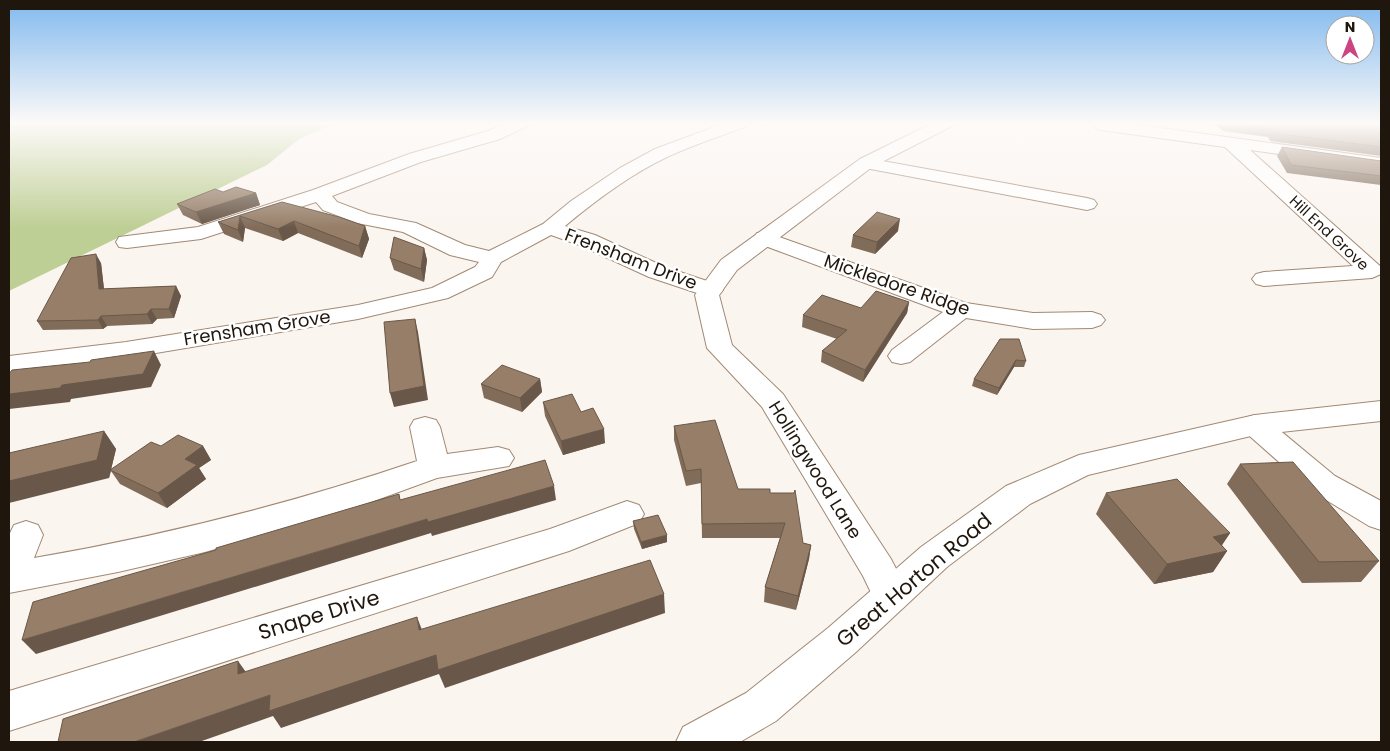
<svg xmlns="http://www.w3.org/2000/svg" width="1390" height="751" font-family="Poppins,sans-serif">
	<style>
		.green { fill: #becf95 }
		.lines { fill: none; stroke-linecap: round; stroke-linejoin: round }
		.street-casing { stroke: #a28973; stroke-width: 2 }
		.secondary-casing { stroke: #a28973; stroke-width: 2 }
		.primary-casing { stroke: #a28973; stroke-width: 2 }
		.street { fill: #fff; fill-rule: evenodd }
		.secondary { fill: #fff; fill-rule: evenodd }
		.primary { fill: #fff; fill-rule: evenodd }
		.wall { fill: #816c59 }
		.shaded-wall { fill: #695849 }
		.building { fill: #967e68; stroke: #695849 }
		.labels { text-anchor: middle; stroke-width: 5; stroke-linejoin: round; paint-order: stroke }
		.far-street-label { font-size: 15px; fill: #1f160d; stroke: #fff }
		.street-label { font-size: 18px; fill: #1f160d; stroke: #fff }
		.near-street-label { font-size: 21px; fill: #1f160d; stroke: #fff }
	</style>
	<rect width="100%" height="100%" fill="#fbf5f0"/>
	<path class="green" d="M9 123H336L299 139 267 165 9 291Z"/>
	<g class="lines">
		<g class="street-casing">
			<path id="street" d="M507 123H529L527 126 500 139 421 162 332 196 337 202 369 214 416 223 465 245 489 251 543 224 571 201 620 168 655 149 725 123H749L747 126C721 136 693 145 667 157 631 174 596 200 565 226L595 235 665 267 719 285 723 290 719 295 711 297 703 295 649 277 579 245 551 235 501 262 492 277 448 298 358 319 126 358 9 372V356L126 342 358 305 432 288 475 267 479 262 450 255 403 232 357 223 323 210 316 202 201 239 127 248 119 247 116 242 119 237 127 236 198 227 313 190 409 154 488 131Z
				M1094 123H1124L1381 158V168L1250 150 1380 266 1381 274 1372 278 1264 286 1256 284 1252 279 1256 274 1264 272 1353 266 1225 147 1101 130 1095 128 1093 125Z
				M866 158 1087 198 1094 200 1097 204 1094 208 1087 210 860 167 857 163 860 159Z
				M765 232 966 303 1033 313 1092 312 1101 315 1105 320 1101 325 1092 328 1033 329 966 318 910 362 901 364 892 362 888 356 892 350 943 312 757 243 754 238 757 233Z
				M1255 415 1265 418 1335 476 1381 501V530L1369 526 1313 492 1245 432 1240 425 1245 418Z
				M425 417 436 420 440 427 447 454 498 447 509 450 514 458 509 466 437 478 352 509 205 552 118 572 9 593V535L14 525 26 521 38 525 43 535 34 558C167 535 290 504 417 461L410 427 414 420Z
				M627 501 639 505 644 514 639 523 569 551 9 731V691L550 529Z"/>
		</g>
		<g class="secondary-casing">
			<path id="secondary" d="M933 123H954L952 126 872 167 737 270 719 295 732 345 783 394 891 559 910 596 904 607 891 612 878 607 863 576 762 407 707 348 695 295 721 260 860 159Z"/>
		</g>
		<g class="primary-casing">
			<path id="primary" d="M1381 401V421L1255 435 1088 475 1030 504 947 567 856 652 776 721 740 742H676L683 727 746 693 828 628 921 547 1006 486 1079 455 1255 415Z"/>
		</g>
		<use href="#street" class="street"/>
		<use href="#secondary" class="secondary"/>
		<use href="#primary" class="primary"/>
	</g>
	<path class="wall" d="M1213 123H1381V156L1270 141 1268 137 1223 131Z
		M1282 147 1381 161V185L1287 173 1277 156Z
		M223 192 256 193 260 205 202 224 183 215 177 204Z
		M282 202 365 226 369 239 362 258 298 233 283 241 245 228 243 242 224 234 218 222Z
		M898 231 875 254 851 247 853 235Z
		M424 248 427 260 424 282 394 270 390 258Z
		M101 263 104 289 176 286 181 296 174 318 157 319 152 324 107 326 103 329 43 330 37 321Z
		M909 302 907 313 863 382 821 362 822 351 837 339 802 327 803 315Z
		M1000 339 1026 361 1024 367H1014L997 395 972 386 974 379Z
		M540 379 542 392 522 412 484 398 481 384Z
		M543 402 581 412 605 443 563 455 545 416Z
		M674 426 738 489 770 493 803 543 811 545 809 559 796 610 764 602 765 587 780 538H702L701 483 686 486 674 440Z
		M104 431 116 449 111 469 161 446H203L211 460 199 468 206 479 167 508 120 484 111 471 109 478Z
		M1240 464 1379 561 1361 582 1302 583 1227 484Z
		M1106 493 1230 533 1222 545 1227 551 1213 572 1154 584 1096 514Z
		M633 521 667 542 642 549 634 529Z"/>
	<path class="shaded-wall" d="M256 193 260 205 202 224 196 212Z
		M240 216 245 228 243 242 238 230Z
		M900 219 898 231 875 254 877 242Z
		M294 221 298 233 283 241 278 229Z
		M365 226 369 239 362 258 359 246Z
		M424 248 427 260 424 282 421 269Z
		M96 254 101 263 105 298 99 289Z
		M176 286 181 296 174 318 169 309Z
		M909 302 907 313 863 382 865 370Z
		M151 309 157 319 152 324 147 314Z
		M101 316 107 326 103 329 98 320Z
		M415 319 418 332 428 400 394 407 390 393Z
		M154 351 161 365 151 387 71 399 70 402 9 409V394L62 385Z
		M1016 360 1014 367 997 395 999 388Z
		M540 379 542 392 522 412 520 398Z
		M604 429 605 443 563 455 561 441Z
		M104 431 116 449 109 478 9 503V481Z
		M203 446 211 460 199 468 206 479 167 508 158 493 185 459Z
		M554 486 556 500 432 536 431 533 36 654 22 640 427 519Z
		M1230 533 1216 554 1227 551 1213 572 1154 584 1167 564 1213 537Z
		M667 535V542L642 549 641 542Z
		M811 545 809 559 796 610 798 596Z
		M664 594 665 613 445 688 439 674 281 728 273 716 199 742H134L270 695 436 655Z
		M417 617 424 635 419 630Z
		M238 661 251 679 238 674Z"/>
	<path class="building" d="M1228 123H1381V147L1274 133 1272 129Z
		M1282 147 1381 161V176L1291 165Z
		M236 187 256 193 196 212 177 204 215 189 223 192Z
		M282 202 339 217 365 226 359 246 294 221 278 229 240 216 238 230 218 222Z
		M877 212 900 219 877 242 853 235Z
		M394 237 424 248 421 269 390 258Z
		M96 254 99 289 176 286 169 309H151L147 314 101 316 98 320 37 321 71 258Z
		M876 291 909 302 865 370 822 351 847 330 803 315 822 295 861 308Z
		M415 319 424 386 390 393 384 322Z
		M1000 339H1019L1026 361 1016 360 999 388 974 379Z
		M154 351 143 374 62 385 60 388 9 394V374L12 370 90 362 91 360Z
		M502 365 540 379 520 398 481 384Z
		M572 394 581 412 593 408 604 429 561 441 543 402Z
		M715 420 738 489H770V493H794L795 490 803 543 811 545 798 596 765 587 785 523 702 524 701 469 686 471 674 426Z
		M104 431 97 460 9 481V453Z
		M178 435 203 446 185 459 197 465 158 493 110 470 151 442 161 446Z
		M545 460 554 486 428 522 427 519 22 640 33 602 216 550V548L399 494 400 500Z
		M1293 462 1379 561 1319 562 1240 464Z
		M1177 479 1230 533 1213 537 1227 551 1167 564 1106 493Z
		M658 515 667 535 641 542 633 521Z
		M650 560 664 594 438 670 436 655 269 711 270 695 134 742H58L63 719 238 661V674L417 617 419 630Z"/>
	<linearGradient id="sky" x2="0" y2="1"><stop stop-color="#81b9ee"/><stop offset="0.54" stop-color="#fdfaf8"/><stop offset="1" stop-color="#fdfaf8" stop-opacity="0"/></linearGradient>
	<rect width="1390" height="228" fill="url(#sky)"/>
	<g class="labels">
		<g class="far-street-label">
			<text transform="translate(1329 233) rotate(43)" y="5">Hill End Grove</text>
		</g>
		<g class="street-label">
			<text transform="translate(631 259) rotate(21)" y="6">Frensham Drive</text>
			<text transform="translate(897 285) rotate(19)" y="6">Mickledore Ridge</text>
			<text transform="translate(257 328) rotate(-9)" y="6">Frensham Grove</text>
			<text transform="translate(815 470) rotate(58)" y="6">Hollingwood Lane</text>
		</g>
		<g class="near-street-label">
			<text transform="translate(914 580) rotate(-40)" y="7">Great Horton Road</text>
			<text transform="translate(319 615) rotate(-17)" y="7">Snape Drive</text>
		</g>
	</g>
	<rect width="1390" height="751" fill="none" stroke="#1f160d" stroke-width="20"/>
	<g transform="translate(1350 40)"><circle r="24" fill="#ffffff" stroke="#a5a29e"/>
	<path d="M0-4L9 19L0 12L-9 19Z" fill="#cc4583"/>
	<text y="-8" font-size="14" font-weight="bold" text-anchor="middle" fill="#1f160d">N</text>
	</g>
</svg>
